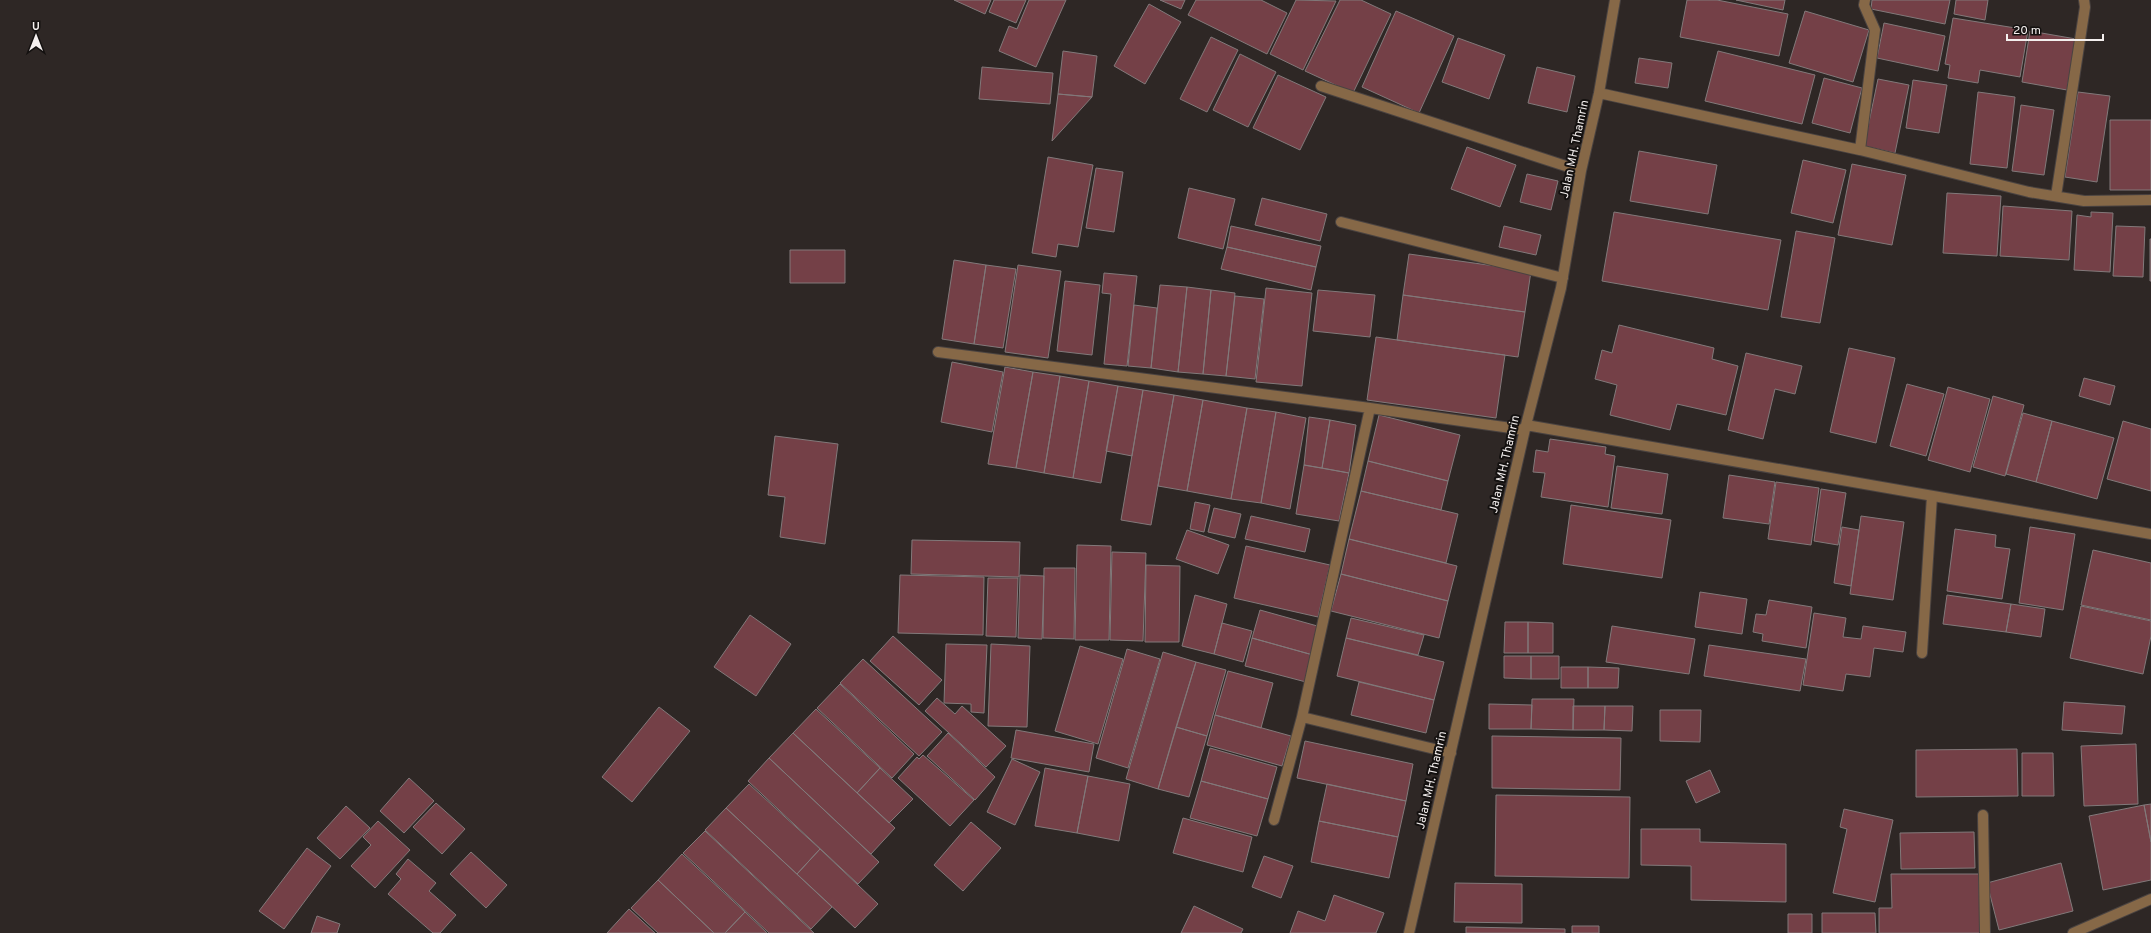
<svg xmlns="http://www.w3.org/2000/svg" width="2151" height="933" font-family="Overpass,sans-serif">
	<style>
		.building { fill: #744047; stroke: #82797a }
		.lines { fill: none; stroke-linecap: round; stroke-linejoin: round }
		.minor-casing { stroke: #4a4341; stroke-width: 12 }
		.minor { stroke: #866847; stroke-width: 10 }
		.labels { text-anchor: middle; stroke-width: 4; stroke-linejoin: round; paint-order: stroke }
		.street-label { font-size: 12px; fill: #f4efee; stroke: #141110 }
	</style>
	<rect width="100%" height="100%" fill="#2e2725"/>
	<path class="building" d="M954 0H991L985 14Z
		M994 0H1026L1016 23 989 12Z
		M1029 0H1066L1036 67 999 51 1009 26 1017 29Z
		M1160 0H1185L1181 9Z
		M1196 0H1261L1287 13 1267 54 1188 15Z
		M1296 0 1336 1 1303 70 1270 54Z
		M1340 0H1361L1391 14 1353 93 1305 71Z
		M1687 0H1717L1788 14 1779 56 1680 37Z
		M1736 0H1785L1783 10Z
		M1872 0H1950L1945 24 1871 9Z
		M1956 0H1988L1985 20 1954 14Z
		M1149 4 1181 22 1145 84 1114 66Z
		M1396 11 1454 36 1419 113 1362 87Z
		M1805 11 1869 30 1853 82 1789 63Z
		M1953 18 2028 30 2020 77 1980 70 1978 83 1948 78 1950 65 1945 64Z
		M1884 23 1945 36 1938 71 1877 58Z
		M2030 31 2076 39 2067 90 2022 82Z
		M1211 37 1238 50 1207 112 1180 99Z
		M1458 38 1505 55 1489 99 1442 82Z
		M1063 51 1097 56 1092 97 1058 94Z
		M1718 51 1815 75 1802 124 1705 101Z
		M1240 54 1276 72 1248 127 1213 110Z
		M1639 58 1672 63 1668 88 1635 83Z
		M982 67 1053 73 1050 104 979 99Z
		M1537 67 1575 76 1567 112 1528 103Z
		M1278 75 1326 97 1300 150 1253 128Z
		M1824 78 1862 88 1850 133 1812 123Z
		M1878 79 1909 85 1895 153 1864 146Z
		M1913 80 1947 85 1939 133 1906 128Z
		M1978 92 2015 97 2007 168 1970 164Z
		M2078 92 2110 96 2097 182 2065 177Z
		M1058 94 1092 97 1052 141Z
		M2021 105 2054 110 2044 175 2012 171Z
		M2110 120H2151V190H2110Z
		M1467 147 1516 165 1500 207 1451 189Z
		M1639 151 1717 165 1708 214 1630 201Z
		M1048 157 1093 165 1078 247 1058 244 1056 257 1032 253Z
		M1803 160 1846 170 1833 223 1791 213Z
		M1852 164 1906 175 1892 245 1838 235Z
		M1096 168 1123 172 1114 232 1086 228Z
		M1527 174 1558 181 1551 210 1520 202Z
		M1189 188 1235 199 1223 249 1178 238Z
		M1947 193 2001 196 1997 256 1943 253Z
		M1262 198 1327 214 1320 241 1255 225Z
		M2003 206 2072 211 2069 260 2000 256Z
		M1614 212 1781 240 1768 310 1602 281Z
		M2091 212 2113 213 2110 272 2074 270 2077 215 2091 217Z
		M1231 226 1321 246 1316 267 1227 247Z
		M1504 226 1541 235 1536 255 1499 247Z
		M2116 226 2145 227 2143 277 2113 276Z
		M1796 231 1835 238 1820 323 1781 317Z
		M2150 239H2151V281H2150Z
		M1227 247 1316 267 1311 290 1221 269Z
		M790 250H845V283H790Z
		M1409 254 1531 271 1525 312 1403 295Z
		M954 260 986 265 974 344 942 339Z
		M986 265 1016 269 1003 348 974 344Z
		M1018 265 1061 271 1048 358 1005 352Z
		M1104 273 1137 276 1127 366 1104 364 1111 294 1102 293Z
		M1065 281 1100 285 1092 355 1057 351Z
		M1160 285 1187 287 1178 372 1151 368Z
		M1187 287 1211 290 1203 374 1178 372Z
		M1266 288 1312 293 1302 386 1256 382Z
		M1211 290 1235 293 1226 376 1203 374Z
		M1318 290 1375 295 1370 337 1313 331Z
		M1403 295 1525 312 1518 357 1397 340Z
		M1235 296 1264 299 1255 379 1226 376Z
		M1134 305 1157 308 1151 368 1128 366Z
		M1619 325 1714 348 1712 359 1738 366 1726 415 1677 404 1670 430 1610 415 1617 385 1595 379 1602 350 1612 353Z
		M1376 337 1505 355 1496 418 1367 400Z
		M1849 348 1895 358 1876 443 1830 432Z
		M1746 353 1802 366 1795 394 1775 389 1763 439 1728 430Z
		M952 362 1003 372 992 432 941 422Z
		M1005 367 1033 372 1016 468 988 464Z
		M1033 372 1060 376 1044 473 1016 468Z
		M1060 376 1089 381 1073 478 1044 473Z
		M2084 378 2115 386 2110 405 2079 396Z
		M1089 381 1118 386 1101 483 1073 478Z
		M1907 384 1944 394 1926 456 1890 446Z
		M1118 386 1143 390 1132 456 1106 451Z
		M1948 387 1990 399 1970 472 1928 460Z
		M1143 390 1174 395 1151 525 1121 520Z
		M1174 395 1203 400 1187 491 1158 486Z
		M1993 396 2024 405 2005 476 1973 467Z
		M1203 400 1247 408 1231 499 1187 491Z
		M1247 408 1276 412 1261 503 1231 499Z
		M1276 412 1306 418 1290 509 1261 503Z
		M2023 413 2052 421 2036 482 2006 474Z
		M1379 415 1460 435 1448 481 1368 461Z
		M1309 417 1330 420 1322 468 1304 465Z
		M1330 420 1356 425 1349 473 1322 468Z
		M2052 421 2114 438 2097 499 2036 482Z
		M2123 421 2151 429V491L2107 479Z
		M775 436 838 444 825 544 780 537 785 497 768 495Z
		M1550 439 1606 447 1605 454 1615 456 1608 507 1541 497 1545 473 1533 472 1536 450 1548 452Z
		M1368 461 1448 481 1441 510 1361 491Z
		M1304 465 1349 473 1339 521 1296 514Z
		M1617 466 1668 474 1662 514 1611 508Z
		M1729 475 1775 482 1769 524 1723 518Z
		M1776 482 1819 488 1811 545 1768 539Z
		M1821 489 1846 493 1838 545 1814 541Z
		M1361 491 1458 514 1446 563 1349 539Z
		M1195 502 1210 505 1204 532 1190 529Z
		M1571 505 1671 520 1662 578 1563 564Z
		M1214 508 1241 514 1235 538 1208 532Z
		M1251 516 1310 529 1305 552 1245 539Z
		M1861 516 1904 522 1893 600 1850 594Z
		M1842 527 1859 530 1851 586 1834 583Z
		M2030 527 2075 534 2063 610 2019 603Z
		M1955 529 1996 535 1995 547 2010 549 2002 599 1947 591Z
		M1187 530 1229 545 1218 574 1176 559Z
		M1349 539 1457 566 1448 601 1341 574Z
		M912 540 1020 542 1019 577 911 574Z
		M1077 545 1111 546 1109 640H1075Z
		M1246 546 1330 565 1318 617 1234 598Z
		M2093 550 2151 563V620L2081 605Z
		M1112 552 1146 553 1143 641 1110 640Z
		M1146 565 1180 566 1179 642H1145Z
		M1044 568H1075L1074 639 1043 638Z
		M1341 574 1448 601 1439 638 1331 611Z
		M900 575 984 577 983 635 898 633Z
		M1020 575 1044 576 1042 639 1018 638Z
		M988 578H1018L1016 637 986 636Z
		M1700 592 1747 599 1742 634 1695 627Z
		M1195 595 1227 604 1214 654 1182 646Z
		M1947 595 2011 604 2006 632 1943 624Z
		M1769 600 1812 607 1806 648 1762 641 1763 634 1753 632 1756 614 1766 615Z
		M2011 604 2045 609 2041 637 2006 632Z
		M2081 606 2151 621V636L2143 674 2070 658Z
		M1260 610 1321 627 1313 655 1252 638Z
		M1814 613 1846 618 1843 637 1861 639 1863 626 1906 632 1903 652 1874 648 1870 677 1846 674 1843 691 1803 685Z
		M750 615 791 644 756 696 714 667Z
		M1351 618 1424 635 1418 655 1346 638Z
		M1505 622H1528V653H1504Z
		M1528 622 1553 623V653H1528Z
		M1222 623 1252 631 1243 662 1214 654Z
		M1612 626 1695 639 1689 674 1606 662Z
		M893 636 942 680 919 705 870 661Z
		M1252 638 1313 655 1306 682 1245 666Z
		M1346 638 1444 662 1434 700 1337 676Z
		M946 644 987 645 984 713 971 712V704L944 703Z
		M991 644 1030 646 1027 727 988 726Z
		M1709 645 1806 659 1800 691 1704 676Z
		M1080 646 1123 659 1098 744 1055 731Z
		M1127 649 1160 659 1128 768 1096 758Z
		M1163 652 1196 662 1158 789 1126 779Z
		M1504 656H1531V679L1504 678Z
		M1531 656H1559V679H1531Z
		M863 659 942 732 919 756 840 683Z
		M1196 662 1226 670 1207 736 1176 727Z
		M1561 667H1588V688H1561Z
		M1588 667 1619 668 1618 688H1588Z
		M1228 671 1273 683 1261 728 1215 715Z
		M1359 682 1434 700 1426 733 1351 715Z
		M840 684 914 754 892 778 817 708Z
		M937 698 955 714 962 706 1006 746 986 767 925 711Z
		M1532 699H1574L1573 730 1531 729Z
		M2064 702 2125 706 2122 734 2062 730Z
		M1489 704 1532 705 1531 729H1489Z
		M1573 706H1605L1604 730H1573Z
		M1605 706H1633L1632 731 1604 730Z
		M659 707 690 731 632 802 602 777Z
		M816 709 880 768 857 793 793 733Z
		M1660 710H1701L1700 742 1660 741Z
		M1215 715 1291 736 1282 766 1207 745Z
		M1176 727 1207 736 1189 797 1158 789Z
		M1016 730 1094 744 1089 772 1011 758Z
		M793 733 895 828 871 854 769 758Z
		M948 733 995 777 975 800 927 756Z
		M1492 736 1621 738 1620 790 1492 788Z
		M1305 741 1413 764 1406 801 1297 778Z
		M2136 744 2138 804 2084 806 2081 746Z
		M1210 748 1277 767 1268 799 1201 781Z
		M2017 749 2018 796 1916 797V750Z
		M2022 753H2053L2054 796H2022Z
		M923 755 974 800 950 826 898 778 917 757 919 759Z
		M769 758 879 862 858 884 748 781Z
		M1012 759 1040 772 1015 825 987 812Z
		M880 768 913 799 889 823 857 793Z
		M1045 768 1088 776 1077 833 1035 826Z
		M1710 770 1720 792 1696 803 1686 781Z
		M1088 776 1130 784 1119 841 1077 833Z
		M409 778 434 801 404 833 380 811Z
		M1201 781 1268 799 1257 836 1190 818Z
		M749 784 820 849 797 874 726 808Z
		M1327 784 1406 801 1398 837 1319 821Z
		M1496 795 1630 797 1629 878 1495 876Z
		M436 803 465 829 442 854 413 827Z
		M2151 804V842L2144 805Z
		M2144 805 2151 842V880L2103 890 2089 816Z
		M346 806 370 828 340 859 317 838Z
		M726 808 832 907 811 929 705 830Z
		M1844 809 1893 820 1875 902 1833 893 1847 829 1840 827Z
		M1183 818 1252 837 1243 872 1173 853Z
		M378 821 410 850 375 888 351 866 371 845 363 837Z
		M1319 821 1398 837 1389 878 1311 862Z
		M971 822 1001 848 963 891 934 865Z
		M1641 829H1700V842L1786 844V902L1691 900V866L1641 865Z
		M705 831 814 933H769L683 853Z
		M1974 832 1975 868 1901 869 1900 833Z
		M307 848 331 866 284 929 259 911Z
		M820 849 878 904 855 928 797 874Z
		M471 852 507 885 486 908 450 874Z
		M682 854 745 912 725 933H714L658 880Z
		M1264 856 1293 866 1281 898 1252 887Z
		M408 859 436 883 429 891 456 915 440 933H433L388 894 401 879 396 874Z
		M2061 863 2073 911 1999 930 1987 883Z
		M1891 874H1979L1980 933H1879V908H1892Z
		M658 880 714 933H658L631 908Z
		M1455 883 1522 884V923L1454 922Z
		M1334 895 1384 913 1376 933H1290L1298 911 1325 921Z
		M1194 906 1243 929 1241 933H1181Z
		M629 909 655 933H607Z
		M745 912 767 933H725Z
		M1822 913H1875L1876 933H1822Z
		M1788 914H1812V933H1788Z
		M317 916 340 924 337 933H311Z
		M1572 926H1599V933H1572Z
		M1466 927 1565 929V933H1466Z"/>
	<g class="lines">
		<g class="minor-casing">
			<path id="minor" d="M1321 86 1581 171
				M1599 93 1860 150 2029 192 2084 201 2151 200
				M1860 150 1875 30 1864 5 1865 0
				M2056 196 2085 7 2084 0
				M1341 222 1563 278
				M938 352 1370 408 1525 430
				M1526 425 2151 534
				M1922 653 1932 496
				M1302 717 1451 753
				M1983 815 1985 933
				M1274 820 1302 717 1370 408
				M1409 933 1526 425 1561 288 1581 171 1599 93 1615 0
				M2073 933 2151 899"/>
		</g>
		<use href="#minor" class="minor"/>
	</g>
	<g class="labels">
		<g class="street-label">
			<text transform="translate(1574 149) rotate(-78)" y="4">Jalan MH. Thamrin</text>
			<text transform="translate(1504 464) rotate(-77)" y="4">Jalan MH. Thamrin</text>
			<text transform="translate(1431 780) rotate(-77)" y="4">Jalan MH. Thamrin</text>
		</g>
	</g>
	<g transform="translate(36 36)" stroke="#141110" stroke-width="3" paint-order="stroke">
	<path d="M0-3L7 15L0 10L-7 15Z" fill="#f4efee"/>
	<text y="-6" font-size="11" font-weight="bold" text-anchor="middle" fill="#f4efee">U</text>
	</g>
	<path d="M2007 34v6h96v-6" fill="none" stroke="#f4efee" stroke-width="2"/>
	<text x="2013" y="34" font-size="12" fill="#f4efee" stroke="#141110" stroke-width="3" paint-order="stroke">20 m</text>
</svg>
